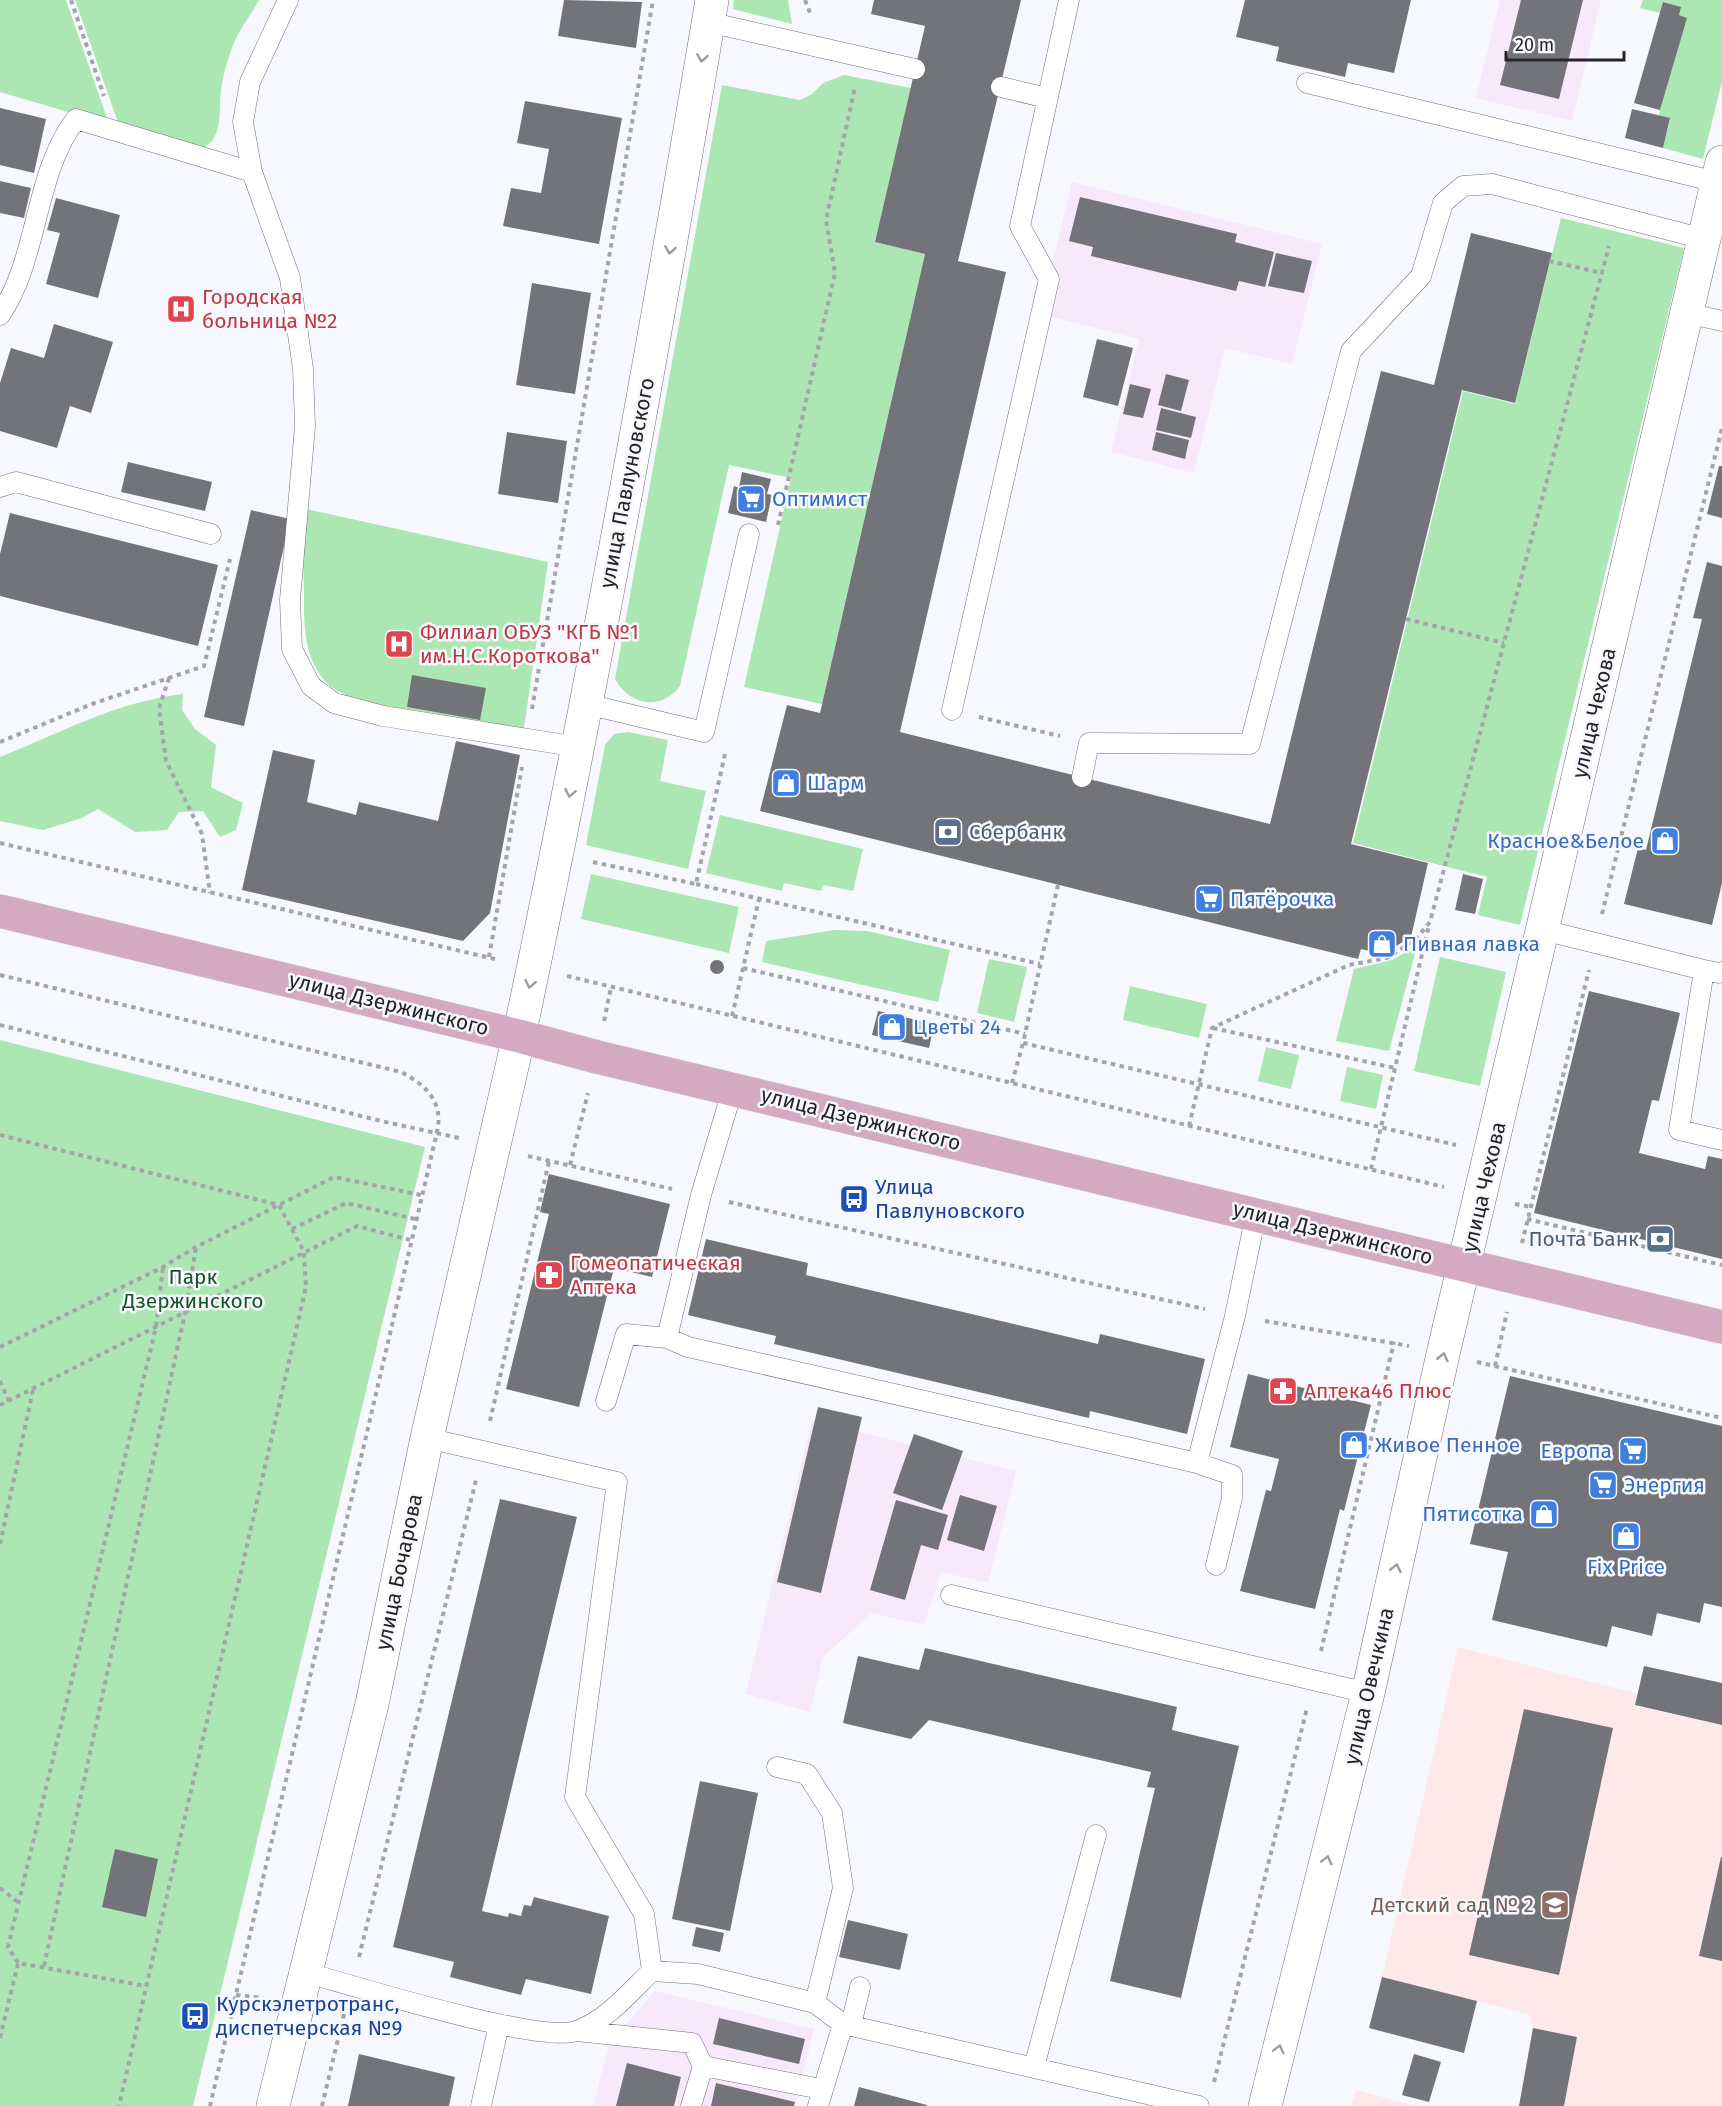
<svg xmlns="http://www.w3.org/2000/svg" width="1722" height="2106" font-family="'Fira Sans',sans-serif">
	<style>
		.industrial { fill: #f7e8fb }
		.education { fill: #fee8e9 }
		.green { fill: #ace6b2 }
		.building { fill: #737479 }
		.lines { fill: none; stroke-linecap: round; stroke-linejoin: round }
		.lane-casing { stroke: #707177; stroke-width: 21 }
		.street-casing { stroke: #707177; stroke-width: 34 }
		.secondary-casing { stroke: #707177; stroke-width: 34 }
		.primary-casing { stroke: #d3d3d4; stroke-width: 34 }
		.path { stroke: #a4a5aa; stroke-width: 4; stroke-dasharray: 4.5 4.5; stroke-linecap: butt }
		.lane { stroke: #fff; stroke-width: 20 }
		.street { stroke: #fff; stroke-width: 33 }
		.secondary { stroke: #fff; stroke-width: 33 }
		.primary { stroke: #d4aac2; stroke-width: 33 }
		.oneway { stroke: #9c9c9d }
		.labels { text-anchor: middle; stroke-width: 5; stroke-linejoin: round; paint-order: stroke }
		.health-label { font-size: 21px; fill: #be3a42; stroke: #f6f8fe; text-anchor: start }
		.street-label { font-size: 21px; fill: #242426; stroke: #f6f8fe }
		.shop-label { font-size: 21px; fill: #366cbe; stroke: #f6f8fe; text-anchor: start }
		.service-label { font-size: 21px; fill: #4e5e75; stroke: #f6f8fe; text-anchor: start }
		.transit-label { font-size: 21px; fill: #164399; stroke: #f6f8fe; text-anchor: start }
		.park-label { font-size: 21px; fill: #185525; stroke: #f6f8fe }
		.education-label { font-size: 21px; fill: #785e54; stroke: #f6f8fe; text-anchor: end }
	</style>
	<rect width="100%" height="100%" fill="#f6f8fe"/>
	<path class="industrial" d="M1500 0H1601L1572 121 1476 98Z
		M1072 182 1322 244 1292 364 1225 348 1194 473 1111 452 1139 339 1040 314Z
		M812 1420 1016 1471 988 1583 941 1572 924 1625 872 1613 823 1657 810 1712 746 1694Z
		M655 1991 814 2029 795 2106H593L610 2043Z"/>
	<path class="education" d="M1458 1647 1638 1694 1635 1706 1722 1725V1853L1699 1955 1722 1961V2106H1519L1533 2028 1529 2014 1382 1977Z
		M1356 2090 1415 2106H1351Z"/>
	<path class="green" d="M0 0H66L109 124 0 92Z
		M75 0H259C251 15 239 30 233 45 228 59 222 77 221 91 218 114 225 141 197 151L120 128Z
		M734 0H788L792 24 733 9Z
		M1643 0H1722V81L1703 159 1663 148 1670 119 1659 116 1660 110 1686 18 1679 15 1680 7 1663 2 1660 13 1640 8Z
		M844 75 911 88 875 242 925 254 822 704 744 687 791 478 729 465 680 686C661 711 630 706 615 679L722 85 800 100 812 94 823 83Z
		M1561 218 1684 248 1520 925 1478 915 1487 877 1353 843 1463 391 1515 404Z
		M306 509 548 562 524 728C481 722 352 712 326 682 303 656 304 624 304 591 303 564 302 537 306 509Z
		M183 694 182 710 195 729 216 745 211 787 243 803 236 830 220 837 203 811 179 812 167 830 135 832 98 809 82 818 43 830 0 821V757C63 732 115 702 183 694Z
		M628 732 668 740 660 781 706 791 688 869 586 845 605 745 614 734Z
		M720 815 863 849 853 891 823 885 821 891 784 883 782 891 706 873Z
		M591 874 739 907 729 953 581 919Z
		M834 930 867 931 950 950 938 1002 762 962 766 941Z
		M1417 946 1389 1051 1336 1041 1354 969 1392 960Z
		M1440 957 1506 972 1480 1086 1414 1071Z
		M989 959 1027 967 1014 1022 977 1013Z
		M1130 986 1207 1004 1199 1038 1123 1020Z
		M0 1040 425 1147 193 2106H0Z
		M1266 1047 1299 1055 1291 1089 1258 1081Z
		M1347 1067 1383 1075 1376 1109 1340 1101Z"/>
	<path class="building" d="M564 0 642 2 636 48 558 36Z
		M874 0H1021L958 261 1006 272 900 732 1270 824 1381 371 1434 385 1471 233 1552 253 1515 403 1462 390 1351 844 1428 863 1411 937 1383 954 1361 949 1358 959 760 811 787 705 820 713 925 254 875 242 925 26 871 14Z
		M1245 0H1411L1394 73 1348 63 1345 77 1276 61 1279 47 1236 37Z
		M1521 0H1583L1559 99 1500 85Z
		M1663 2 1681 7 1679 15 1687 18 1660 110 1634 103Z
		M525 101 622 118 599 244 503 226 511 188 541 193 549 149 517 143Z
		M0 108 46 119 34 173 0 165Z
		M1632 109 1670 118 1663 148 1625 138Z
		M0 181 31 188 24 218 0 213Z
		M1080 197 1237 234 1235 242 1274 252 1265 287 1239 281 1236 291 1091 256 1093 247 1069 241Z
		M56 198 120 215 98 298 46 284 60 233 47 230Z
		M1276 253 1312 261 1304 293 1268 286Z
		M532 283 591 293 575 394 516 385Z
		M54 324 113 342 91 413 70 406 57 448 0 431V383L11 348 44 358Z
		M1097 339 1133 348 1118 406 1083 397Z
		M1166 374 1189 380 1181 411 1158 405Z
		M1130 384 1151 389 1143 418 1123 414Z
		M1161 408 1196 417 1191 438 1156 430Z
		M507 432 567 441 558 503 498 494Z
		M1156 432 1189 440 1185 459 1152 450Z
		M128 462 212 482 205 511 121 492Z
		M1719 466H1722V518L1707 514Z
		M742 472 771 479 767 494 772 495 766 522 728 513 734 486 739 488Z
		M251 510 290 519 244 726 204 717Z
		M10 513 218 565 198 646 0 596V554Z
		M1707 562 1722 566V883L1712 925 1624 904 1638 848 1646 850 1702 619 1693 618Z
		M412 675 486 688 480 720 407 707Z
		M456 741 520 755 490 913 463 941 242 890 273 750 315 760 307 802 356 815 359 802 438 821Z
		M1463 874 1483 879 1475 914 1455 910Z
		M710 967a7 7 0 1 1 14 0a7 7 0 1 1-14 0Z
		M1589 991 1680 1013 1659 1101 1652 1100 1639 1153 1705 1169 1708 1156 1722 1159V1259L1534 1213Z
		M878 1011 934 1024 929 1048 872 1035Z
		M549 1174 670 1204 652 1277 614 1268 579 1407 506 1389 549 1214 540 1212Z
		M706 1239 808 1263 806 1275 1098 1344 1100 1334 1205 1359 1187 1434 1090 1411 1089 1418 774 1344 776 1336 688 1315Z
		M1248 1374 1371 1405 1344 1511 1340 1509 1315 1609 1240 1591 1266 1490 1271 1491 1279 1459 1230 1447Z
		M1510 1376 1722 1426V1607L1704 1603 1700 1623 1657 1613 1652 1636 1612 1626 1607 1647 1492 1620 1508 1552 1470 1544Z
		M818 1407 862 1417 821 1593 777 1582Z
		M914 1434 963 1451 942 1510 893 1493Z
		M960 1495 997 1506 984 1551 947 1540Z
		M500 1499 577 1517 482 1911 508 1917 509 1913 521 1916 524 1905 531 1906 534 1897 609 1916 591 1994 526 1979 521 1995 450 1977 454 1962 393 1947Z
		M896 1500 948 1515 938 1550 921 1545 905 1600 870 1590Z
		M925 1648 1177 1707 1172 1730 1239 1746 1181 1998 1110 1981 1155 1788 1147 1787 1151 1772 929 1720 911 1739 843 1723 858 1656 919 1670Z
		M1644 1666 1722 1683V1725L1635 1705Z
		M1524 1709 1613 1728 1559 1975 1469 1955Z
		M700 1781 758 1793 730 1931 672 1919Z
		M115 1849 158 1859 146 1917 102 1907Z
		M1721 1857H1722V1961L1699 1956Z
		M848 1920 908 1934 900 1970 839 1957Z
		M696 1927 724 1933 720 1952 692 1946Z
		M1382 1977 1477 2001 1464 2053 1369 2028Z
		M719 2018 805 2039 799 2064 713 2044Z
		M1533 2028 1577 2037 1564 2106H1519Z
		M359 2054 455 2077 449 2106H348Z
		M1414 2054 1441 2062 1429 2102 1402 2095Z
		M627 2063 681 2077 674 2106H616Z
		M716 2083 795 2102 794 2106H711Z
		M859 2087 927 2105V2106H854Z"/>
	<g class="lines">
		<g class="lane-casing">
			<path id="lane" d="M288 0 250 82 243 122 252 172 290 278 303 369 305 426 290 600 292 649 311 686 334 703 383 716 579 747
				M708 22 915 69
				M1307 83 1717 182
				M1001 87 1047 98
				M1687 313 1722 321
				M0 315C39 258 34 173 76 119L252 172
				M0 487 16 482 211 534
				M586 704 704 732 749 534
				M952 710 1049 279 1020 226 1069 0
				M1082 777 1089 743 1250 744 1351 351 1421 276 1443 203 1463 186 1492 184 1704 239
				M1543 930 1704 970 1719 973 1722 972
				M1704 970 1679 1130 1722 1140
				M733 1088 701 1195 667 1338 688 1347 1197 1463 1235 1316 1256 1214
				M606 1401 626 1334 667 1338
				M1197 1463 1232 1475V1498L1216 1565
				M951 1595 1368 1693
				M777 1767 807 1774 832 1813 843 1888 815 2003
				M652 1971 698 1974 815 2003 843 2024
				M304 1972C351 1985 540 2044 576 2031 606 2021 629 1993 652 1971L644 1914 575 1797 617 1482 427 1438
				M851 2025 860 1987
				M577 2031 692 2043 703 2066 821 2089
				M1034 2067 1096 1835
				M481 2106 499 2024
				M691 2106 703 2066
				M818 2106 843 2024 1199 2106"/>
		</g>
		<g class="street-casing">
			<path id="street" d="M519 1036C592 692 654 346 712 0
				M1265 2106 1368 1693 1443 1354 1722 162"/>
		</g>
		<g class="secondary-casing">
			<path id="secondary" d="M273 2106 372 1704 427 1438 519 1036"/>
		</g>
		<g class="primary-casing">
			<path id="primary" d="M0 911 519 1036 597 1057 1722 1327"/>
		</g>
		<path class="path" d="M71 0 104 96
			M805 0 810 13
			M1549 261 1602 273
			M778 525 835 273 826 220 855 87
			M1406 619 1504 643
			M169 678 159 708 166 761 202 834 210 893
			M532 709 653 0
			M979 717 1060 736
			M0 742 92 704 204 666 230 559
			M0 843 499 960
			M593 862 696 884 725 754
			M696 884 1040 964
			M1058 885 1023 1043 1456 1145
			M1602 914 1722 428
			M489 957 522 767
			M743 968 1025 1034
			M0 975 401 1072C426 1085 444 1102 437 1132L210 2106
			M567 976 1444 1187
			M732 1016 759 899
			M604 1021 611 987
			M0 1025 381 1121 459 1138
			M1213 1028 1395 1068
			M1012 1083 1023 1043
			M1189 1126 1212 1028 1349 965 1387 958 1415 940 1430 922 1609 246
			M0 1135 279 1205 304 1252 306 1287 119 2106
			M528 1156 672 1189
			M570 1165 588 1093
			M1371 1169 1429 925
			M729 1202 1205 1309
			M1515 1204 1531 1207
			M1527 1219 1722 1265
			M292 1229 346 1203 415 1219
			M1522 1243 1589 970
			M1265 1321 1409 1346
			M0 1347 163 1267 196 1247 334 1177 421 1195
			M1477 1362 1722 1418
			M1495 1366 1507 1312
			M0 1381 9 1401
			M0 1405 357 1226 410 1240
			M490 1421 549 1161
			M0 1544 33 1390
			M1321 1651 1394 1342
			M0 1888 19 1903
			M359 1957 476 1480
			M18 1963 8 1947 156 1327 163 1267
			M44 1966 185 1313 196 1247
			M236 1995 262 1998
			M0 2038 18 1963 146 1986
			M1214 2082 1307 1708
			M322 2106 344 2014"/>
		<use href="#lane" class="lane"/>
		<use href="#street" class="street"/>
		<use href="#secondary" class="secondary"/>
		<use href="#primary" class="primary"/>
	</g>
	<defs><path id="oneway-chevron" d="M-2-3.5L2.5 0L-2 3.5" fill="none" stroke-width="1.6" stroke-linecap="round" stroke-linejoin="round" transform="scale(1.5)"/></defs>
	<g class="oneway">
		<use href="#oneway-chevron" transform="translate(702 58) rotate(99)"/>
		<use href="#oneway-chevron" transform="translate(670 250) rotate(99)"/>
		<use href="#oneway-chevron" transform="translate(570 793) rotate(101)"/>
		<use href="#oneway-chevron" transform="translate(530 984) rotate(102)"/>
		<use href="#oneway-chevron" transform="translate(1443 1357) rotate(-77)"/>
		<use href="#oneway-chevron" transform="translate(1396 1568) rotate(-77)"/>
		<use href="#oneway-chevron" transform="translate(1327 1860) rotate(-76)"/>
		<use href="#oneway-chevron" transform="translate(1279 2049) rotate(-76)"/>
	</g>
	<defs>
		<g id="hospital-square" transform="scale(1.5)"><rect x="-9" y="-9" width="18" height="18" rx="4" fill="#e0444e" stroke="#f6f8fe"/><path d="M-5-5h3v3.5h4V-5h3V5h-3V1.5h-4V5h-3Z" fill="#fff"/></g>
		<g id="supermarket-square" transform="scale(1.5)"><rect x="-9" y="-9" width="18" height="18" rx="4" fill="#3f7fe0" stroke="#f6f8fe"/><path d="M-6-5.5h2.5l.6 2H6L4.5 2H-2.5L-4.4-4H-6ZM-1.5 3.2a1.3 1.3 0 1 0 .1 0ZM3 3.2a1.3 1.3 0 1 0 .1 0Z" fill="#fff"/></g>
		<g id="shop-square" transform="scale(1.5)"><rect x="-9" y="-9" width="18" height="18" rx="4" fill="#3f7fe0" stroke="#f6f8fe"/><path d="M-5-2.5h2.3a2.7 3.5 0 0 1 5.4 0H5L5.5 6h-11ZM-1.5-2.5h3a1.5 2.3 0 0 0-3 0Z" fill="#fff"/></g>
		<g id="bank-square" transform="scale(1.5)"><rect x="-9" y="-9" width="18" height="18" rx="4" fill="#5c6f8a" stroke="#f6f8fe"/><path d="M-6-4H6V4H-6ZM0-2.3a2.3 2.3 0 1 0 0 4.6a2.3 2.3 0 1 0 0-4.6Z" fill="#fff"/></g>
		<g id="bus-square" transform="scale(1.5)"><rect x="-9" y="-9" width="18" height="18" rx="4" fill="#1a4fb4" stroke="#f6f8fe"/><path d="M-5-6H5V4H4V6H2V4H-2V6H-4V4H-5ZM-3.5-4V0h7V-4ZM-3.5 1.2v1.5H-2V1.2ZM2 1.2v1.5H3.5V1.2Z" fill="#fff"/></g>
		<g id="pharmacy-square" transform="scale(1.5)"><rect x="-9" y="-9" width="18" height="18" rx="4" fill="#e0444e" stroke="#f6f8fe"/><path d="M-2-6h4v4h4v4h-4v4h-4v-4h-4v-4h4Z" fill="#fff"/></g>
		<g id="school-square" transform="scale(1.5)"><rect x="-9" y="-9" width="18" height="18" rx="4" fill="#8d6e63" stroke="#f6f8fe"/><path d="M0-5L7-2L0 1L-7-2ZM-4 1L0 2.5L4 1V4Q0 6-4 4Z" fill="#fff"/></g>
	</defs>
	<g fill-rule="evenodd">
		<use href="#hospital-square" x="181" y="309"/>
		<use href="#supermarket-square" x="751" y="499"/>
		<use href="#hospital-square" x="399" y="644"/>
		<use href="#shop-square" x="786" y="783"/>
		<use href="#bank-square" x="948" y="832"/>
		<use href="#shop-square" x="1665" y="841"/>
		<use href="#supermarket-square" x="1209" y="899"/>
		<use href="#shop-square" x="1382" y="944"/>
		<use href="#shop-square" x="892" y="1027"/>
		<use href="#bus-square" x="854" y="1199"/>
		<use href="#bank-square" x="1660" y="1239"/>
		<use href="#pharmacy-square" x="549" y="1275"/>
		<use href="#pharmacy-square" x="1283" y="1391"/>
		<use href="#shop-square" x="1354" y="1445"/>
		<use href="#supermarket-square" x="1633" y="1451"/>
		<use href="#supermarket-square" x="1603" y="1485"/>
		<use href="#shop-square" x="1544" y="1514"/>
		<use href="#shop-square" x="1626" y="1536"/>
		<use href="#school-square" x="1555" y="1905"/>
		<use href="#bus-square" x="195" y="2016"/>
	</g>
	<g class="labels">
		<g class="health-label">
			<text x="202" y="304">Городская<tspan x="202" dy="24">больница №2</tspan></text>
			<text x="420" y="639">Филиал ОБУЗ "КГБ №1<tspan x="420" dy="24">им.Н.С.Короткова"</tspan></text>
			<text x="570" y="1270">Гомеопатическая<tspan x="570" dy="24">Аптека</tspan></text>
			<text x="1304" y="1398">Аптека46 Плюс</text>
		</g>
		<g class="street-label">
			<text transform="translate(627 483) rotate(-79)" y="7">улица Павлуновского</text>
			<text transform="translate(1594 713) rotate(-77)" y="7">улица Чехова</text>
			<text transform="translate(389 1004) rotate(14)" y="7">улица Дзержинского</text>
			<text transform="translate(861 1119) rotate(14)" y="7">улица Дзержинского</text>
			<text transform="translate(1484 1187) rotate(-77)" y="7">улица Чехова</text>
			<text transform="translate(1333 1233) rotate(14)" y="7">улица Дзержинского</text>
			<text transform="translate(399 1572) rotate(-78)" y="7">улица Бочарова</text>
			<text transform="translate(1369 1686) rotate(-77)" y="7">улица Овечкина</text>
		</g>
		<g class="shop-label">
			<text x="772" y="506">Оптимист</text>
			<text x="807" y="790">Шарм</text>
			<text x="1644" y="848" text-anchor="end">Красное&amp;Белое</text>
			<text x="1230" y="906">Пятёрочка</text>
			<text x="1403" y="951">Пивная лавка</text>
			<text x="913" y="1034">Цветы 24</text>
			<text x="1375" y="1452">Живое Пенное</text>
			<text x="1612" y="1458" text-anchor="end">Европа</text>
			<text x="1624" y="1492">Энергия</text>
			<text x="1523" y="1521" text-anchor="end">Пятисотка</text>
			<text x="1626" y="1574" text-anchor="middle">Fix Price</text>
		</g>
		<g class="service-label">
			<text x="969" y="839">Сбербанк</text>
			<text x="1639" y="1246" text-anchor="end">Почта Банк</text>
		</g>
		<g class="transit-label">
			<text x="875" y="1194">Улица<tspan x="875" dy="24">Павлуновского</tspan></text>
			<text x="216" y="2011">Курскэлетротранс,<tspan x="216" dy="24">диспетчерская №9</tspan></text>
		</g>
		<g class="park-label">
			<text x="193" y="1284">Парк<tspan x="193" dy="24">Дзержинского</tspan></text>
		</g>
		<g class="education-label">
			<text x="1534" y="1912">Детский сад № 2</text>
		</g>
	</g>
	<path d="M1506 51v9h118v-9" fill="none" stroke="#242426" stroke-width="3"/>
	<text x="1515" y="51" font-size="18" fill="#242426" stroke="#f6f8fe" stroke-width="4.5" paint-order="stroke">20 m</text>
</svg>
